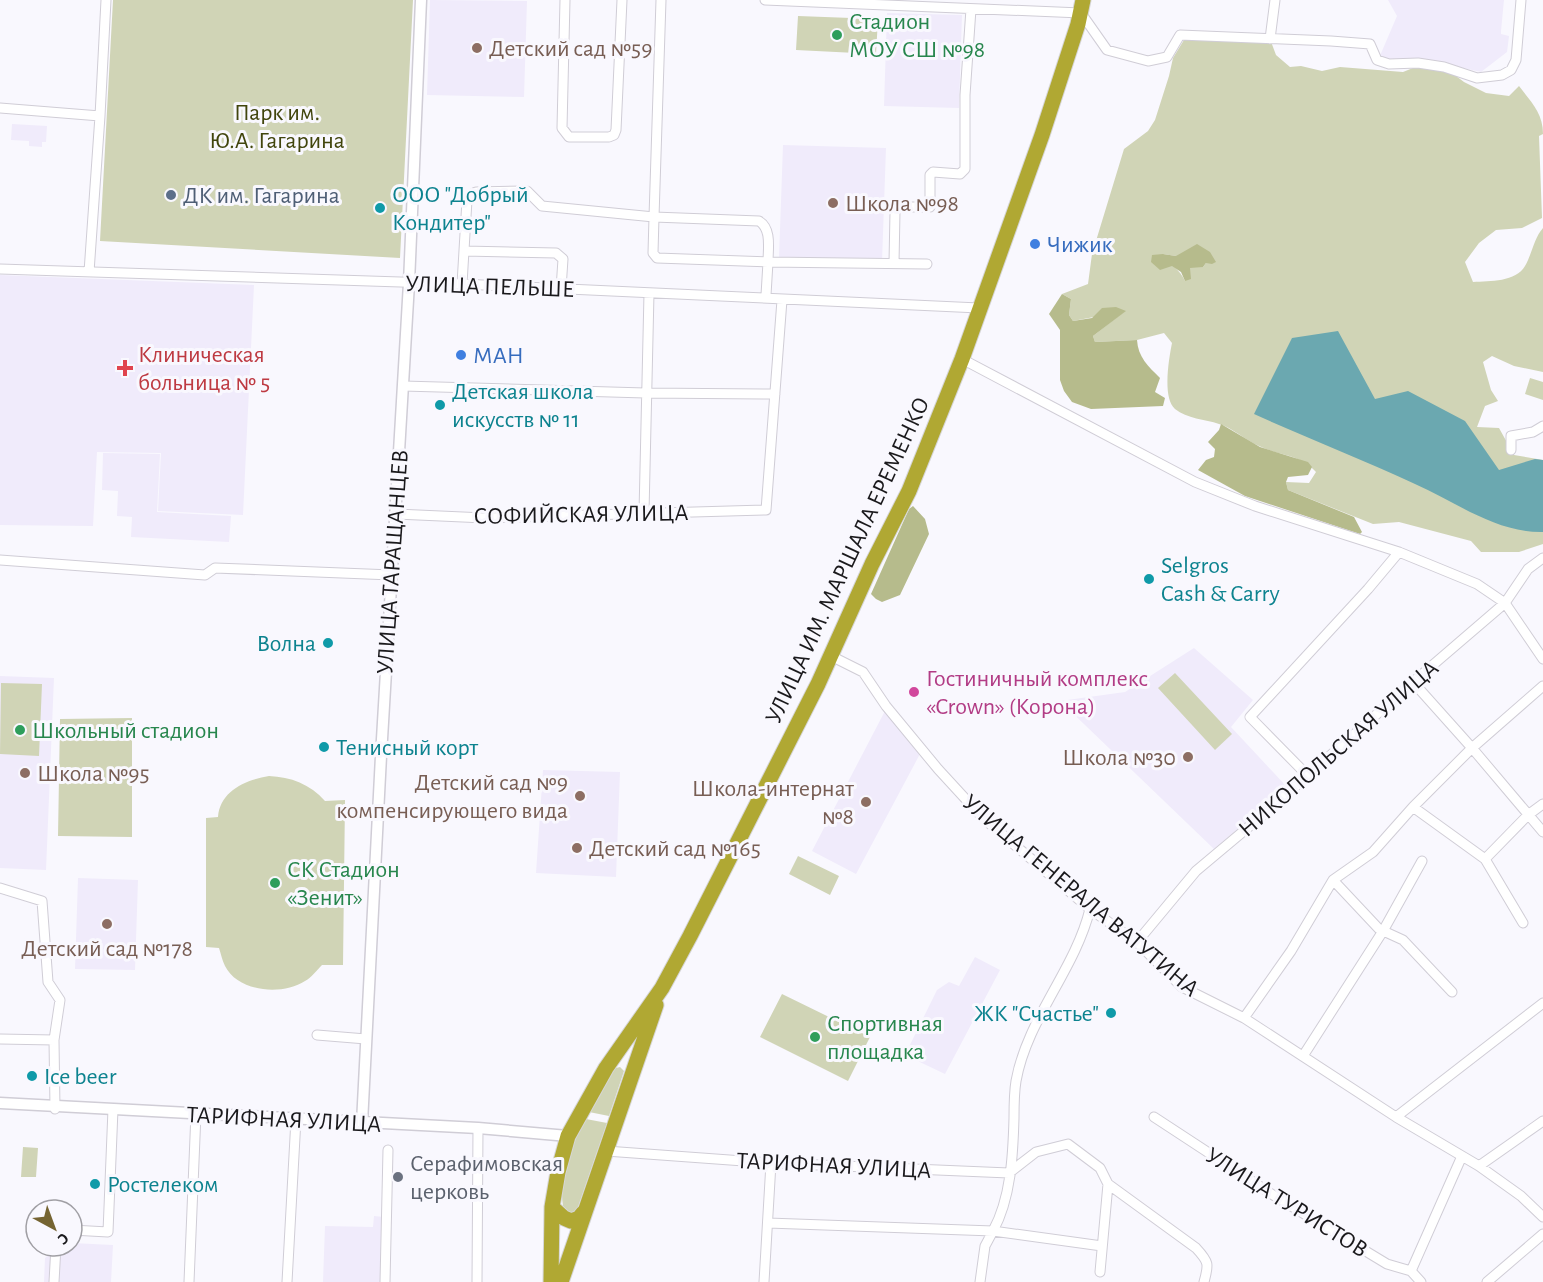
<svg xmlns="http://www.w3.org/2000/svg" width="1543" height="1282" font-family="'Alegreya Sans',sans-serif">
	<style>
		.built { fill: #f0ebfb }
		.green { fill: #d0d4b6; fill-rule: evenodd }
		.forest { fill: #b6bb8c }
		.water { fill: #6ba8b0 }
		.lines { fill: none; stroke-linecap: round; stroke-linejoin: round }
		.minor-casing { stroke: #d0cdd6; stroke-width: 11 }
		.tertiary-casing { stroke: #d0cdd6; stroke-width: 13 }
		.trunk-casing { stroke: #d6d6d6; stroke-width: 17 }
		.minor { stroke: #fff; stroke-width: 9 }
		.tertiary { stroke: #fff; stroke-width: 10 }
		.trunk { stroke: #b0a833; stroke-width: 15 }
		.leisure-dot { fill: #2e9e5b; stroke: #f9f8fe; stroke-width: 2 }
		.education-dot { fill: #8d6e63; stroke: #f9f8fe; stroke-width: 2 }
		.service-dot { fill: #5c6f8a; stroke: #f9f8fe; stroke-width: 2 }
		.culture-dot { fill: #0f9aa8; stroke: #f9f8fe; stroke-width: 2 }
		.shop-dot { fill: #3f7fe0; stroke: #f9f8fe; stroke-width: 2 }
		.health-dot { fill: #e0444e; stroke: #f9f8fe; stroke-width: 2 }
		.hotel-dot { fill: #d1479c; stroke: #f9f8fe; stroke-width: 2 }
		.worship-dot { fill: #6b7280; stroke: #f9f8fe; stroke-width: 2 }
		.labels { text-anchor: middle; stroke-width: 6; stroke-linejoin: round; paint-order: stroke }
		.leisure-label { font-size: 24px; fill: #27864d; stroke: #f9f8fe; text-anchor: start }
		.education-label { font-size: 24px; fill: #785e54; stroke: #f9f8fe; text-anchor: start }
		.park-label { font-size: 24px; fill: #41450d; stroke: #f9f8fe }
		.culture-label { font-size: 24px; fill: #0d838f; stroke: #f9f8fe; text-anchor: start }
		.service-label { font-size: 24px; fill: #4e5e75; stroke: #f9f8fe; text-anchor: start }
		.shop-label { font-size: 24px; fill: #366cbe; stroke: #f9f8fe; text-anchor: start }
		.street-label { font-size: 24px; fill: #1a191c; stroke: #f9f8fe }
		.health-label { font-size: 24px; fill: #be3a42; stroke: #f9f8fe; text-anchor: start }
		.hotel-label { font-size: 24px; fill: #b23c85; stroke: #f9f8fe; text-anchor: start }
		.worship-label { font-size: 24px; fill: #5b616d; stroke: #f9f8fe; text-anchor: start }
	</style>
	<rect width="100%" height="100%" fill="#f9f8fe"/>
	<path class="built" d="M430 0 527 1 524 97 427 95Z
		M1388 0H1504L1501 31V34L1509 36 1507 52 1481 72 1437 62H1403L1389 59 1387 61 1379 58 1397 16Z
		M887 13 962 15 959 108 884 106Z
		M12 124 47 126 46 142H42V147L29 146V141L11 140Z
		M783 145 886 148 882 262 779 258Z
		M0 275 254 285 243 515 158 511 161 453 97 452 93 526 0 525Z
		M103 453 160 454 157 512 231 516 229 542 131 537 132 517 117 516 118 491 102 490Z
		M1194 648 1253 700 1231 727 1287 787 1214 849 1060 701 1125 692Z
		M0 676 54 678 46 870 0 868Z
		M886 709 921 752 856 874 812 851Z
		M543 770 620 772 616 877 536 873Z
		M78 878 138 880 135 970 75 969Z
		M975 957 1000 970 945 1074 905 1055 937 990 949 982 959 986Z
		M374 1216 384 1217 382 1282H323L325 1226 373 1227Z
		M72 1243 113 1245 111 1282H44L45 1258 59 1246H72Z"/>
	<path class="green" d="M113 0H413L400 258 100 241Z
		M798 16 878 19 876 54 796 50Z
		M1187 35 1270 39 1276 55 1290 67 1301 66 1322 71 1340 67 1403 72 1423 64 1444 67 1464 82 1486 93 1509 96 1519 86C1531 102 1543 113 1543 134L1539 136 1542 218 1522 228 1496 230 1479 243 1465 262 1473 282C1490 281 1516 282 1525 266 1532 254 1534 238 1543 228V372L1514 366 1492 356 1483 362 1491 390 1498 401 1485 406 1477 427 1499 428 1514 455 1543 460V544L1519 552H1481L1471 541 1399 522 1373 524 1288 490 1286 482 1309 483 1316 472C1301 454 1279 456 1259 446 1245 440 1233 428 1219 424 1205 419 1187 419 1175 409 1162 398 1169 358 1172 343L1164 333 1137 340 1095 342 1093 336 1125 311 1073 321 1069 315 1071 299 1062 294 1088 284 1092 254 1124 149 1148 131 1155 120 1169 76 1173 58ZM1163 254 1215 262 1206 263 1203 267H1190L1185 281C1180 270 1170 264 1163 254Z
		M1530 378 1543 382V400L1525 394Z
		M1175 673 1232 734 1215 750 1158 688Z
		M1 683 42 684 39 756 0 754Z
		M132 718V837L58 836 60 719Z
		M269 776C291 777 310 784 325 801L345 800 343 965H322C317 970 311 978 305 981 282 996 238 992 225 966 222 960 221 954 219 948L206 947V818L218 817C220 791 245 780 269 776Z
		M798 856 839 876 830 895 789 874Z
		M782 994 870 1037 848 1081 760 1037Z
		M620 1067 624 1071 609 1116 589 1112 612 1069Z
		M586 1119 607 1123 577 1210 574 1214H571L563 1206C558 1176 572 1144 586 1119Z
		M23 1147 38 1148 36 1177H21Z"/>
	<path class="forest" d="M1197 244 1210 252 1216 262 1212 264 1206 263 1203 267 1190 268 1191 279 1185 281 1181 272 1172 266 1160 270 1151 262 1152 255 1163 254 1176 256Z
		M1062 294 1071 299 1069 315 1073 321 1092 318 1102 308 1116 307 1126 311 1093 336 1095 342 1137 340C1138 357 1148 366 1160 378L1155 392 1165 398 1163 406 1091 409 1072 402 1064 391 1060 380V330L1049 314Z
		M1221 424 1260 447 1308 462 1312 467 1308 475 1288 477 1286 482 1288 490 1354 517 1362 532 1360 534 1245 496 1198 470 1206 460 1214 457 1215 449 1208 442 1219 430Z
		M913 506 925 519 929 534 900 595 882 602 876 599 871 594 909 509Z"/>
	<path class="water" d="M1338 331 1375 399 1408 391 1465 421 1499 470 1535 459 1543 460V532C1496 533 1456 502 1415 484 1362 459 1307 438 1254 414L1292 338Z"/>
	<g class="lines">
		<g class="minor-casing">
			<path id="minor" d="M565 0 562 128 569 137H609L614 135 616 130 622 0
				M765 0 1081 13 1107 50 1148 61 1167 57 1180 35 1331 41 1370 44 1377 60 1389 64 1418 63 1444 67 1477 78 1502 75 1511 70 1516 60 1521 0
				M1270 39 1275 0
				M0 108 100 116
				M654 217 759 221C772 229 768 249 768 262L657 258 653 253Z
				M464 251 556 253 563 259 561 289
				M894 263 895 212 898 207H930V175L933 172 960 174 965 169V95L971 9
				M0 269 462 284 979 308
				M89 272 100 116 106 0
				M462 284 467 200 470 195 476 192 527 191 542 206 654 217 661 0
				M768 298 766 295 768 262 927 264
				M962 359 1195 482 1255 506 1399 552 1477 584 1505 603 1543 659
				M403 386 645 393 775 394
				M1511 450V436L1533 432 1543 426
				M644 513 649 293
				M396 514 485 518 766 510 782 300
				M0 560 205 575 215 568 392 575
				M831 656 863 672 886 706 938 769 983 818 1090 909 1137 942 1182 987 1244 1018 1396 1117 1479 1166 1521 1196 1543 1217
				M1413 682 1472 748 1543 832
				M1308 776 1250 717 1368 589 1399 552
				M1413 807 1485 859 1523 923
				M1485 859 1528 815 1543 804
				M1333 880 1379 929 1403 940 1452 992
				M0 888 42 901 48 982 60 1000 54 1040
				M1137 942 1196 871 1270 809 1413 682 1505 603 1528 569 1543 558
				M1244 1018 1291 951 1333 880 1373 852 1413 807 1472 748 1543 686
				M317 1035 366 1039
				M0 1039 54 1040 55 1109
				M1303 1056 1383 931 1422 861
				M1154 1117 1273 1195 1387 1264 1411 1271 1421 1282
				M1396 1117 1543 1003
				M606 1151 771 1163 1009 1173 1036 1152 1068 1144 1100 1168 1108 1184 1196 1248C1209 1262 1209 1264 1204 1282
				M1479 1166 1543 1121
				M768 1223 993 1231C1011 1198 1013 1155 1014 1118 1014 1106 1014 1093 1016 1081 1027 1019 1075 970 1090 909
				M72 1230 108 1232 113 1109
				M1411 1271 1462 1156
				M1100 1272 1108 1184
				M54 1282 56 1246
				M189 1282 196 1113
				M287 1282 296 1119
				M385 1282 388 1150
				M477 1282 478 1128
				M764 1282 771 1163
				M980 1282 985 1246 993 1231 1102 1246
				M1487 1282 1543 1234"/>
		</g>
		<g class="tertiary-casing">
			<path id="tertiary" d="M0 1103 478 1128 568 1136
				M362 1123 381 756 409 283 421 0"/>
		</g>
		<g class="trunk-casing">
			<path id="trunk" d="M552 1207 564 1218 571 1221 579 1218 583 1213
				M551 1282 552 1207 558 1172 568 1136 606 1068 662 988 690 936 818 684 872 564 909 491 962 359 1042 135 1078 24 1083 0
				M561 1282 656 1005"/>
		</g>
		<use href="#minor" class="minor"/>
		<use href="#tertiary" class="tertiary"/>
		<use href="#trunk" class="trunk"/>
	</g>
	<g class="leisure-dot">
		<circle cx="837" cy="35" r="6"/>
		<circle cx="20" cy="730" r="6"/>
		<circle cx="275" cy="883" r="6"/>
		<circle cx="815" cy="1037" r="6"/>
	</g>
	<g class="education-dot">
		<circle cx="477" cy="48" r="6"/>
		<circle cx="833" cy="203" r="6"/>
		<circle cx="1188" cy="757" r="6"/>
		<circle cx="25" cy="773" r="6"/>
		<circle cx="580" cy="796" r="6"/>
		<circle cx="866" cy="802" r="6"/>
		<circle cx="577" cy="848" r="6"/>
		<circle cx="107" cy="924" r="6"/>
	</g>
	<circle class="service-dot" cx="171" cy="195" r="6"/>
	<g class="culture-dot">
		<circle cx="380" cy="208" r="6"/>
		<circle cx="440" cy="405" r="6"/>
		<circle cx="1149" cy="579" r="6"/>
		<circle cx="328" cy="643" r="6"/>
		<circle cx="324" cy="747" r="6"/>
		<circle cx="1111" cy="1013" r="6"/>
		<circle cx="32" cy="1076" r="6"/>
		<circle cx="95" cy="1184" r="6"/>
	</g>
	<g class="shop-dot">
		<circle cx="1035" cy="244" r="6"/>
		<circle cx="461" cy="355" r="6"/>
	</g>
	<path class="health-dot" d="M122 359h6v6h6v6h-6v6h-6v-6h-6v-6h6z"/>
	<circle class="hotel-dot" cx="914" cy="692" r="6"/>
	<circle class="worship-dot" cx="398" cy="1177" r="6"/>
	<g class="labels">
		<g class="leisure-label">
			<text x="849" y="29">Стадион<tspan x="849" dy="28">МОУ СШ №98</tspan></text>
			<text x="32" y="738">Школьный стадион</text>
			<text x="287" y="877">СК Стадион<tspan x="287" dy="28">«Зенит»</tspan></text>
			<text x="827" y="1031">Спортивная<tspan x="827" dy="28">площадка</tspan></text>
		</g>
		<g class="education-label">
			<text x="489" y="56">Детский сад №59</text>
			<text x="845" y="211">Школа №98</text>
			<text x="1176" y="765" text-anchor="end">Школа №30</text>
			<text x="37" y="781">Школа №95</text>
			<text x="568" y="790" text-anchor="end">Детский сад №9<tspan x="568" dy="28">компенсирующего вида</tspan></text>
			<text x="854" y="796" text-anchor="end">Школа-интернат<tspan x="854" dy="28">№8</tspan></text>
			<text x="589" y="856">Детский сад №165</text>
			<text x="107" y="956" text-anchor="middle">Детский сад №178</text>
		</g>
		<g class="park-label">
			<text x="277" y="120">Парк им.<tspan x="277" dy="28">Ю.А. Гагарина</tspan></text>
		</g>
		<g class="culture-label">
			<text x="392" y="202">ООО "Добрый<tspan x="392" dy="28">Кондитер"</tspan></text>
			<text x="452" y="399">Детская школа<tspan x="452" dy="28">искусств № 11</tspan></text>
			<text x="1161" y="573">Selgros<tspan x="1161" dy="28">Cash &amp; Carry</tspan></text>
			<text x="316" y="651" text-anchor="end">Волна</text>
			<text x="336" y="755">Тенисный корт</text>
			<text x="1099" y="1021" text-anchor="end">ЖК "Счастье"</text>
			<text x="44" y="1084">Ice beer</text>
			<text x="107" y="1192">Ростелеком</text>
		</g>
		<g class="service-label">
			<text x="183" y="203">ДК им. Гагарина</text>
		</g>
		<g class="shop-label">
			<text x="1047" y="252">Чижик</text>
			<text x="473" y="363">МАН</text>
		</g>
		<g class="street-label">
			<text transform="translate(490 286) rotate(2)" y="8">УЛИЦА ПЕЛЬШЕ</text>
			<text transform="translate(581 514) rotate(-1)" y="8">СОФИЙСКАЯ УЛИЦА</text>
			<text transform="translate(847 560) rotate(-65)" y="8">УЛИЦА ИМ. МАРШАЛА ЕРЕМЕНКО</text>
			<text transform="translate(392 562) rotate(-86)" y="8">УЛИЦА ТАРАЩАНЦЕВ</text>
			<text transform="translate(1338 748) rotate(-41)" y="8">НИКОПОЛЬСКАЯ УЛИЦА</text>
			<text transform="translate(1081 895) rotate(40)" y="8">УЛИЦА ГЕНЕРАЛА ВАТУТИНА</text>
			<text transform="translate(284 1119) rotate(3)" y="8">ТАРИФНАЯ УЛИЦА</text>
			<text transform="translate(834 1165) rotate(3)" y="8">ТАРИФНАЯ УЛИЦА</text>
			<text transform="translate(1287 1202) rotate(32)" y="8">УЛИЦА ТУРИСТОВ</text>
		</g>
		<g class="health-label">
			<text x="138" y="362">Клиническая<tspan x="138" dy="28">больница № 5</tspan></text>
		</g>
		<g class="hotel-label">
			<text x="926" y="686">Гостиничный комплекс<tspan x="926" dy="28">«Crown» (Корона)</tspan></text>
		</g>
		<g class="worship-label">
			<text x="410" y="1171">Серафимовская<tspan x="410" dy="28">церковь</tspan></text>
		</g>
	</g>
	<g transform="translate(54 1228) rotate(139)"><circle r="28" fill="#f9f8fe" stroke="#a09fa4" stroke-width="1.5"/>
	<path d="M0-4.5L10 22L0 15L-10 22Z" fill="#756432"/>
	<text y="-9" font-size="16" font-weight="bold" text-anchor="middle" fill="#1a191c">С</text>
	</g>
</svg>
